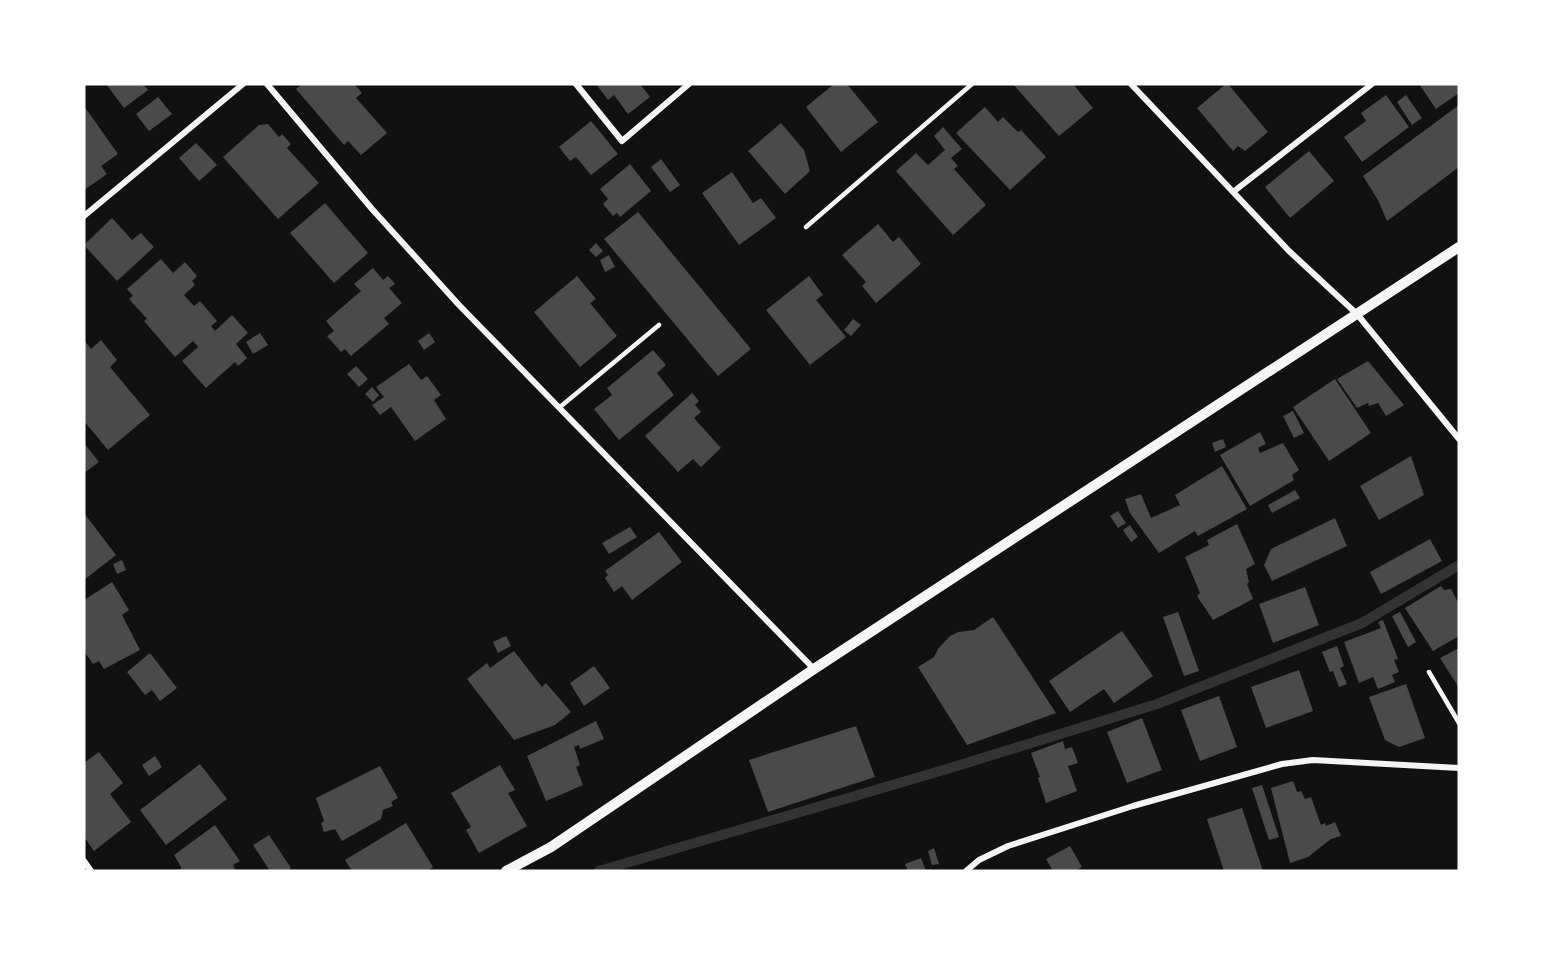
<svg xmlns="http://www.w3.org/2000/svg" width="1543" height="955" font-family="'DejaVu Sans',sans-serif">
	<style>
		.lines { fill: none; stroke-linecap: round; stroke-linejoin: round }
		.stream { stroke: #333; stroke-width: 10 }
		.building { fill: #4a4a4a }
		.service { stroke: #f5f5f5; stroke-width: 4.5 }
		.minor { stroke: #f5f5f5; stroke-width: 6 }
		.tertiary { stroke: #f5f5f5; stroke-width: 10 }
	</style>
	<rect width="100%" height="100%" fill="#111"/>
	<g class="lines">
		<path class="stream" d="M599 871 947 769 1157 704 1362 623 1459 565"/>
	</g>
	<path class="building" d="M106 84H143L148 90 124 108Z
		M302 84H354L362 93 356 98 387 133 361 155 348 141 344 145 296 89Z
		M596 84H640L650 97 628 114 614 95 608 100Z
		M834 84H847L878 122 841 152 806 107Z
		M1013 84H1073L1093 108 1059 136Z
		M1226 84H1228L1268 132 1245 151 1238 146 1233 151 1197 108Z
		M1419 84H1459V93L1436 109Z
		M1386 95 1409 127 1362 162 1344 137 1366 121 1361 113Z
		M1406 95 1422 118 1412 125 1397 102Z
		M158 97 172 114 149 131 136 114Z
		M1459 105V167L1387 221 1378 200 1363 176Z
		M84 106 118 154 101 166 107 174 84 190Z
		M985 107 998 122 1003 117 1018 132 1021 130 1046 157 1010 190 956 133Z
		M591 121 618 154 591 175 576 157 570 161 559 147Z
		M781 123 804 150 810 171 785 194 748 151Z
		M268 124 279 137 282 134 291 144 287 148 319 183 278 219 223 157 259 125Z
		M943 127 962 149 951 158 958 166 954 169 986 205 953 235 896 171 916 153 928 165 945 150 934 136Z
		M196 143 217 165 199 181 179 158Z
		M1309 151 1334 181 1290 218 1265 187Z
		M661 159 680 185 670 192 651 167Z
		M630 164 651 191 620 217 617 213 613 216 603 204 608 199 600 189Z
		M732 172 753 203 761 198 776 218 739 245 702 193Z
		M325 203 368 253 334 283 290 233Z
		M638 212 751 349 718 376 604 239Z
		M112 218 132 240 141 233 154 247 117 281 84 245Z
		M878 224 893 242 899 237 921 264 876 303 862 286 866 282 842 255Z
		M596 243 603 251 596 257 589 250Z
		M609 255 615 267 605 272 600 260Z
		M161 259 173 273 185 262 197 276 192 281 195 285 184 295 194 306 200 301 217 321 211 326 215 331 232 315 248 333 236 344 247 358 238 366 235 362 206 388 182 361 198 347 193 341 175 357 144 321 147 319 129 299 133 296 127 289Z
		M373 268 383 280 388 276 395 284 389 288 402 303 384 318 389 324 351 356 345 349 341 352 327 336 334 331 326 321 361 291 354 284Z
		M577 276 596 299 590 303 617 336 580 367 534 312Z
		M809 276 823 295 816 300 846 337 810 365 766 310Z
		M853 319 861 325 851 336 844 330Z
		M260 333 268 345 253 354 246 342Z
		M429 333 435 342 424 350 418 341Z
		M84 340 91 349 101 340 117 360 110 367 150 415 108 450 84 421Z
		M653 350 666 365 657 373 674 395 619 440 594 409 612 395 607 388Z
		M1368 361 1404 405 1386 416 1378 403 1369 406 1368 403 1357 408 1337 379Z
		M409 364 421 380 427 376 441 395 434 400 446 419 415 441 391 407 380 415 372 405 384 397 376 387Z
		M356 366 368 379 359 387 347 374Z
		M1335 379 1371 433 1329 461 1293 407Z
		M372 387 379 395 373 402 365 394Z
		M692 393 699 401 695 405 701 412 694 418 721 448 701 467 693 459 678 472 645 436Z
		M1293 411 1304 433 1294 438 1283 416Z
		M1260 432 1266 444 1258 448 1260 453 1283 443 1299 470 1292 475 1294 480 1250 506 1220 455Z
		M1223 439 1226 447 1215 452 1212 443Z
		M84 443 99 462 84 473Z
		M1411 456 1424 495 1379 520 1360 486Z
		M1222 466 1247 509 1198 536 1195 531 1159 553 1130 513 1125 499 1141 494 1151 518 1180 505 1175 495Z
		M1295 490 1300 498 1272 513 1268 505Z
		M1118 511 1126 523 1118 528 1110 516Z
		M84 513 116 555 84 580Z
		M1335 518 1347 546 1272 581 1264 565 1271 549Z
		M1237 524 1255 564 1246 569 1249 582 1247 584 1253 599 1213 620 1197 596 1200 593 1185 557 1209 545 1207 540Z
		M1130 525 1138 537 1131 542 1123 530Z
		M630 527 637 537 609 554 602 543Z
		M659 532 682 562 632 600 622 586 614 592 605 578 608 575 605 571Z
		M1430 539 1442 561 1381 594 1370 572Z
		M122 560 126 570 117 574 113 564Z
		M112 582 129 610 122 615 140 650 104 669 99 661 93 664 84 651V600Z
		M1441 586 1444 590 1451 589 1459 604V636L1433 651 1405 608Z
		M1305 587 1319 625 1273 643 1259 604Z
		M1178 612 1199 671 1184 676 1163 617Z
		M1400 612 1416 642 1408 647 1392 616Z
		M993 617 1056 713 967 745 918 667 934 657 938 649 950 636 958 632 974 630Z
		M1383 620 1398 659 1394 660 1399 672 1392 675 1395 682 1378 689 1373 677 1359 683 1344 642 1381 628 1378 622Z
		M1122 631 1153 676 1114 703 1104 689 1070 712 1049 681Z
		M506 636 511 646 498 653 493 642Z
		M1337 646 1344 666 1340 668 1347 684 1339 687 1333 671 1330 672 1322 652Z
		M1459 648V688L1440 658Z
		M514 651 542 687 546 683 571 712 555 725 514 740 467 679 487 663 490 668Z
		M150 653 177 688 160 701 152 690 145 695 127 672Z
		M594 666 610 688 584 706 570 683Z
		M1299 670 1313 711 1266 728 1251 687Z
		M1406 684 1425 738 1399 747 1385 740 1369 697Z
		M1219 696 1237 747 1200 761 1181 710Z
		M1142 718 1162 770 1127 783 1107 732Z
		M596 721 604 739 580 749 579 745 574 747 580 765 576 767 583 785 546 801 527 756Z
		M856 726 875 777 768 812 749 760Z
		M1063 741 1065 749 1072 747 1078 763 1068 766 1077 791 1046 803 1038 778 1040 777 1031 753Z
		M99 752 123 783 110 794 131 822 94 851 84 837V763Z
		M155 756 162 767 149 776 142 765Z
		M200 764 227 799 166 845 140 810Z
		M500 765 515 790 508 793 527 826 479 853 466 830 471 827 451 793Z
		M380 766 398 798 391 802 393 806 383 810 381 819 342 841 335 829 324 832 321 823 324 821 316 798Z
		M1293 781 1297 792 1301 791 1305 799 1311 797 1321 825 1325 823 1326 826 1335 822 1341 836 1331 839 1308 857 1290 863 1271 788Z
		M1262 785 1279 837 1269 840 1252 788Z
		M1242 808 1263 871H1224L1207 819Z
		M406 823 433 867 427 871H352L345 860Z
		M215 825 240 861 233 865 235 869 232 871H180L181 867 174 855Z
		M269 835 291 868 287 871H270L253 845Z
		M1070 846 1082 867 1074 871H1053L1046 859Z
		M934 848 939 864 932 865 928 851Z
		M921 858 926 871H908L905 864Z"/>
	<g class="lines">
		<path class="service" d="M806 227 972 84
			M560 407 659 325
			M1429 672 1459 723"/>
		<path class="minor" d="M267 84 372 209 459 305 814 669
			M576 84 622 141 689 84
			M1131 84 1289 251 1357 314 1459 439
			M1233 192 1372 84
			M84 216 243 84
			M84 861 91 871
			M966 871 979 860 1008 846 1133 806 1282 764 1313 760 1459 768"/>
		<path class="tertiary" d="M506 871 551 847 814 669 1459 247"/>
	</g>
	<rect width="1543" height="955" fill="none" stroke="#ffffff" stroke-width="171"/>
</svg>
